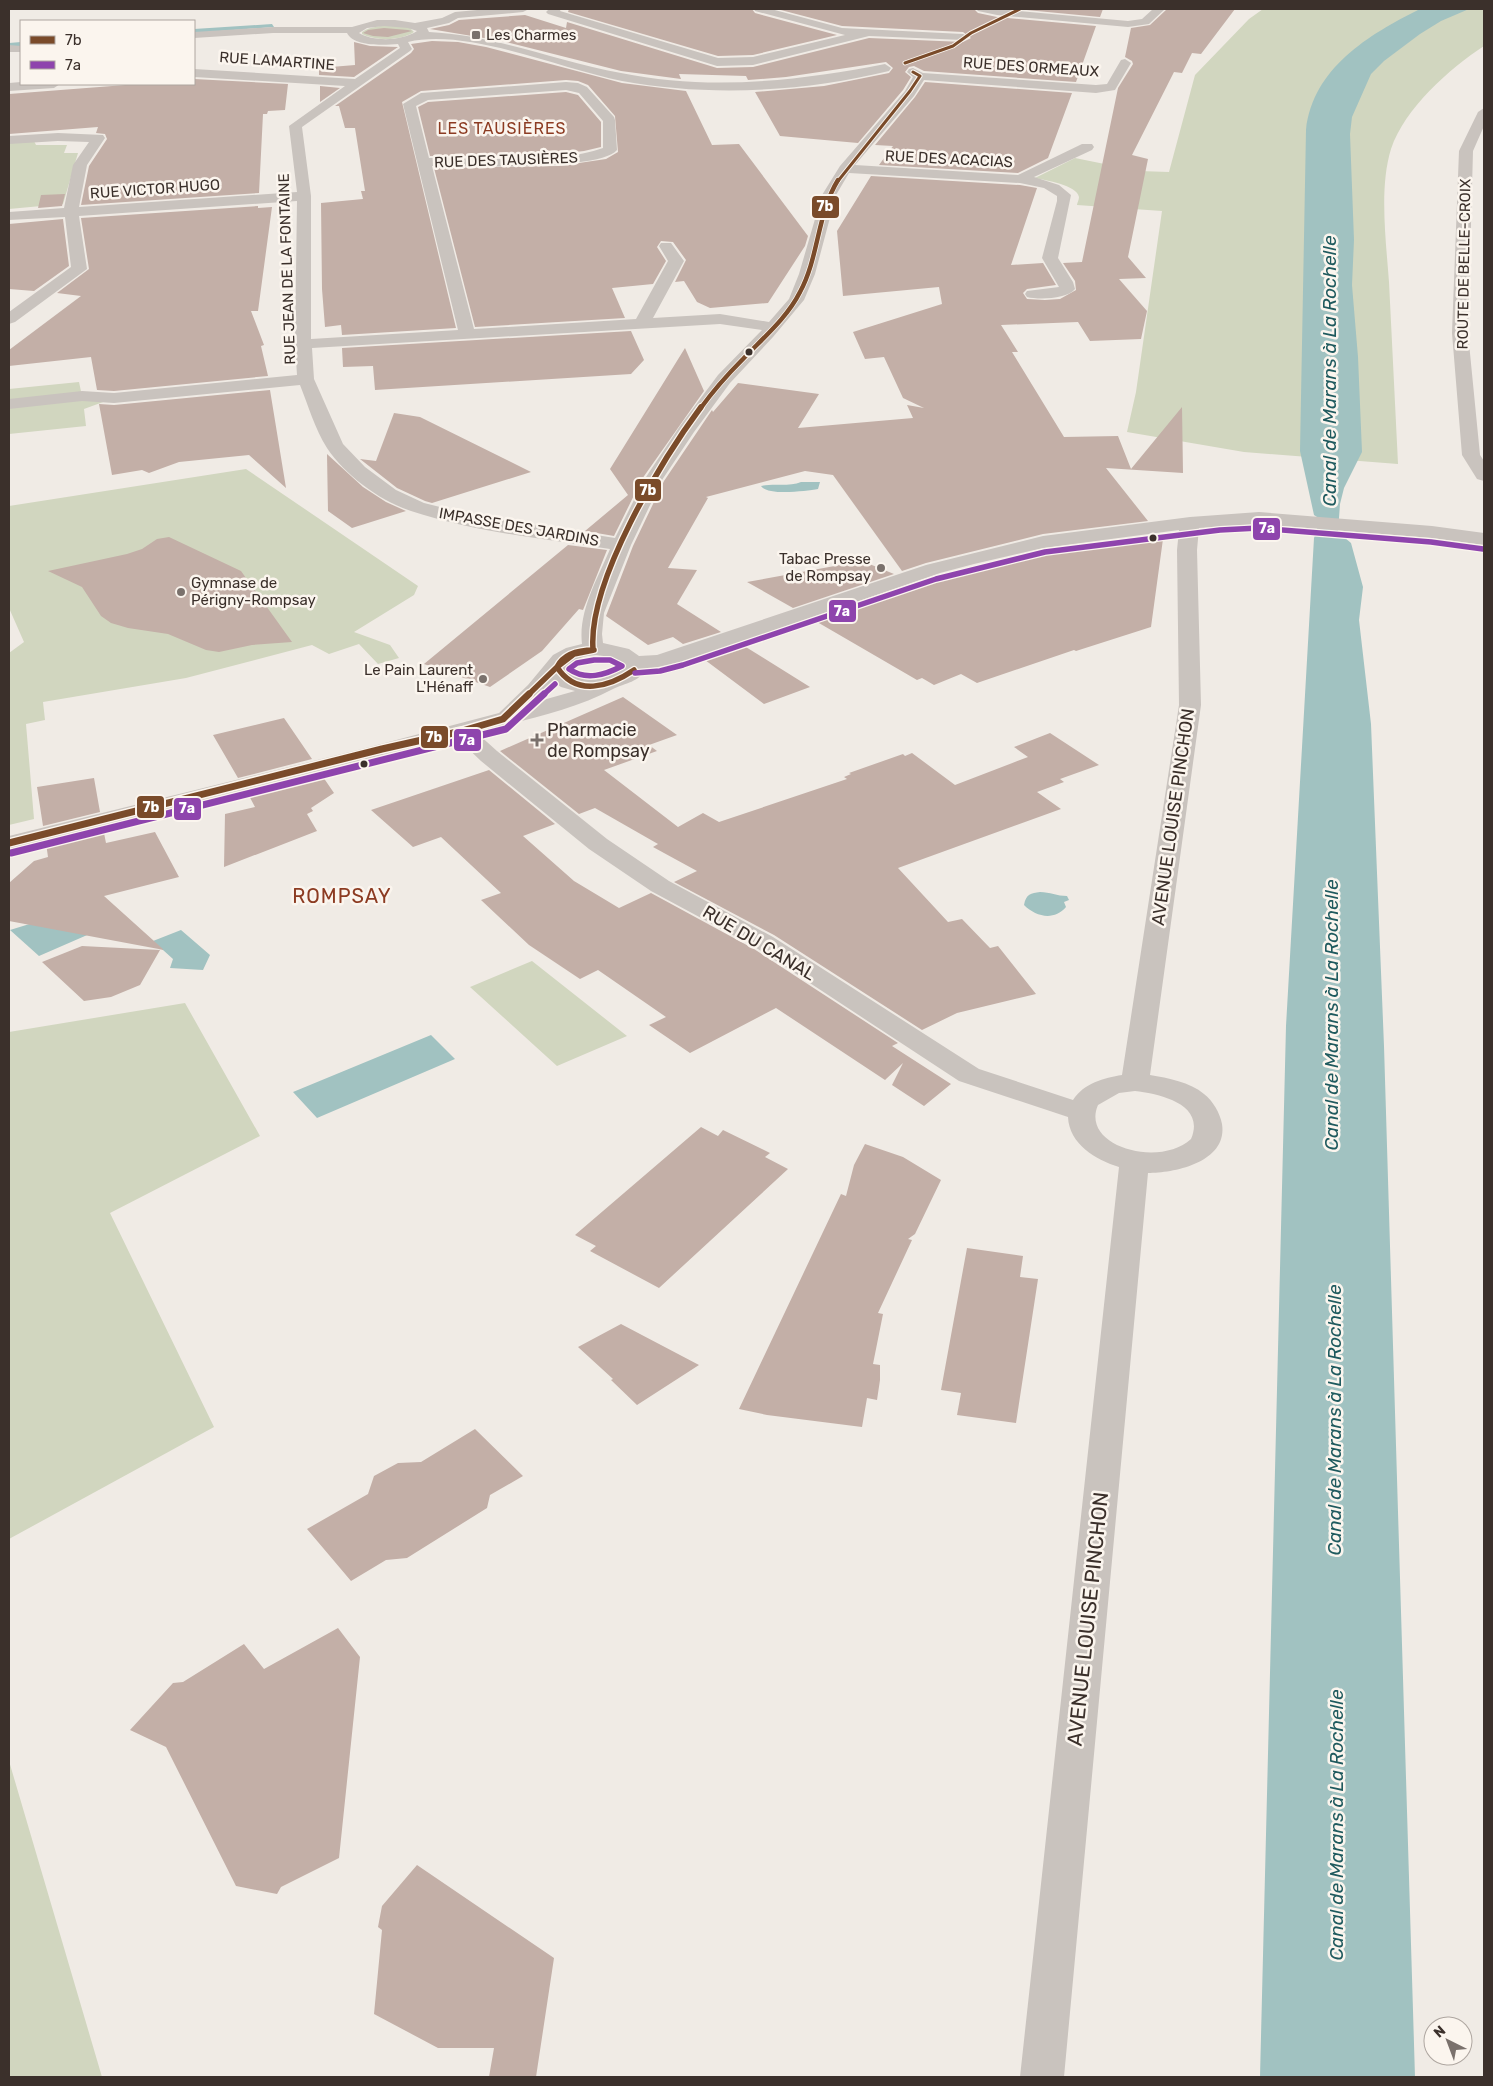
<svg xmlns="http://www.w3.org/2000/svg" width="1493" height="2086" font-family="Rubik,sans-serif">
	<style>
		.green { fill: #d1d6bf }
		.water { fill: #a1c2c1 }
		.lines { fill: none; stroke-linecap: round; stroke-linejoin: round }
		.stream { fill: #a1c2c1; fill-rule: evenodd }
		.building { fill: #c3afa7 }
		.minor { fill: #c9c3be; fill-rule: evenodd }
		.bus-1-far3-casing { stroke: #fbf5ee; stroke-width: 5 }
		.bus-1-far2-casing { stroke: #fbf5ee; stroke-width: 6 }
		.bus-1-far1-casing { stroke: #fbf5ee; stroke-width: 8 }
		.bus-1-casing { stroke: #fbf5ee; stroke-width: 10 }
		.bus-2-far1-casing { stroke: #fbf5ee; stroke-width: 8 }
		.bus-2-casing { stroke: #fbf5ee; stroke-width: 10 }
		.bus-1-far3 { stroke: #7a4b2a; stroke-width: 3 }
		.bus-1-far2 { stroke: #7a4b2a; stroke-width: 4.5 }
		.bus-1-far1 { stroke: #7a4b2a; stroke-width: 5.5 }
		.bus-1 { stroke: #7a4b2a; stroke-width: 7 }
		.bus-2-far1 { stroke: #8e44ad; stroke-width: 5.5 }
		.bus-2 { stroke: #8e44ad; stroke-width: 7 }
		.poi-dot { fill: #7a716c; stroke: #fbf5ee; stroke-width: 2 }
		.bus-dot { fill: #3b302b; stroke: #fbf5ee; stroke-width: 2 }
		.labels { text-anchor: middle; stroke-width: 5; stroke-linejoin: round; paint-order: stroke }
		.far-poi-label { font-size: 15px; fill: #3b302b; stroke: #fbf5ee; text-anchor: start }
		.far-street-label { font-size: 15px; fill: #3b302b; stroke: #fbf5ee }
		.far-neighbourhood-label { font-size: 16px; letter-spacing: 1px; fill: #8c3b22; stroke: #fbf5ee }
		.poi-label { font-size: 18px; fill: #3b302b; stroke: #fbf5ee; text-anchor: start }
		.street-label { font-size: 18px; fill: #3b302b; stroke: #fbf5ee }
		.water-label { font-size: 19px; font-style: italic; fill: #1f5a5e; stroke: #fbf5ee }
		.quarter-label { font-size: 20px; letter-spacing: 1px; fill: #8c3b22; stroke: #fbf5ee }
		.near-street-label { font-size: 21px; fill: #3b302b; stroke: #fbf5ee }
		.line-badge { stroke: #fbf5ee; stroke-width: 2 }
		.badge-label { font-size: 14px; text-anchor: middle; font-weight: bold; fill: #fff }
	</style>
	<rect width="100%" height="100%" fill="#f0ebe5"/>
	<path class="green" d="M1263 9H1484V46C1449 69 1405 108 1391 149 1379 188 1386 241 1389 282 1392 342 1395 403 1398 464L1244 452 1127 432 1136 392 1162 211 1077 205C1077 203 1079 200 1079 197 1077 185 1045 180 1035 178L1075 158 1139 171 1169 172 1195 75 1249 19Z
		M392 25 409 27 414 32C401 41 376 41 362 34V32C371 26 382 26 392 25Z
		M34 141 36 145H67L64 153H78L63 204 9 209V143Z
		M79 382 82 396 114 398 84 409 86 426 9 434V389Z
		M246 469 418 586 414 595 354 632 390 645 399 658 378 664 359 644 329 654 312 645 186 678 43 702 45 720 26 724 34 819 9 825V653L24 642 9 608V506Z
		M532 961 627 1036 557 1066 470 987Z
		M185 1003 260 1136 110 1213 214 1427 9 1539V1032Z
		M9 1761 102 2077H9Z"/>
	<path class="water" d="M1420 9H1469L1441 21 1420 34 1384 61 1371 74 1352 117 1350 134 1354 240 1352 285 1358 357 1362 452 1344 488 1340 504 1338 532 1351 543 1363 587 1359 620 1371 724 1384 1046 1415 2077H1260L1286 1026 1314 538 1317 530V517L1314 515 1300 451 1306 130C1313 68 1368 35 1420 9Z
		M801 482H820L818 489C806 491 768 496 761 486 773 483 790 487 801 482Z
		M1040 892C1050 892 1057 896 1067 896L1069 900 1064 902 1066 907C1054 921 1036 917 1024 905 1026 894 1031 893 1040 892Z
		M36 922 101 929 39 956 10 930Z
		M181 930 210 955 203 970 170 968 173 959 153 941Z
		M431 1035 455 1059 317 1118 293 1092Z"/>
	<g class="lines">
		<path class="stream" d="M272 24 274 27 194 33V29Z
			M21 42V46L9 47V43Z"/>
	</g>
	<path class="building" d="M569 9H752L755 13 837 35 753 55 718 56 568 12Z
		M777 9H974L978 13 997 17 1096 26 1076 82 924 71 914 66 909 67 905 72 911 77 903 90 858 143 780 136 755 92 824 86 889 73 893 68 886 62 786 77 748 80 746 76 679 74 681 79 621 71 502 41 430 29 449 25 459 20 525 15 566 28 567 22 717 68 753 67 869 38 963 42 971 38 963 32 842 26Z
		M1016 9H1103L1100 17Z
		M1167 9H1235L1201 54 1192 53 1182 73 1174 72 1132 155 1148 159 1128 257 1146 278 1119 279 1147 311 1141 339 1090 341 1078 322 1001 325 1018 352H1012L1064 437 1118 436 1131 469 1182 407 1183 473 1106 468 1148 521 1043 534 926 563 902 571 833 475 805 471 706 497 708 498 668 568 697 570 677 604 721 632 683 644 673 637 648 645 606 616 633 546 664 481 712 410 713 412 738 383 819 394 798 428 913 418 907 405 924 408 903 398 884 357 865 359 853 332 942 304 939 287 843 296 837 231 871 176 1020 185 1037 188 1011 265 1043 263 1056 285 1027 289 1023 293 1027 299 1045 300 1060 299 1076 290 1075 281 1063 263 1082 262 1118 88 1133 64 1132 61 1125 57 1131 28 1150 25Z
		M384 28 408 30 412 31 388 37 373 36 363 33 368 30Z
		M432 41 458 42 486 47 622 83 686 91 712 145 739 144 808 236 805 246 768 303 710 308 697 302 684 281 675 282 686 260 673 242 661 241 657 247 666 261 653 284 612 288 625 318 475 327 434 168 559 166 606 159 618 152 615 116 588 85 578 81 566 80 421 91 402 102 456 328 342 335 341 325 325 327 322 289 321 203 363 199 361 191H365L355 128H345L339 106H335L411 53 414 49 411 44Z
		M354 42 370 46 398 47 354 77 319 75V68L355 65Z
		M194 79 288 84 285 110 268 111 267 114H263L259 193 81 205 89 166 107 139 105 134 96 133 98 127 9 134V94L138 84H194Z
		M925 82 1072 93 1048 158 1018 173 879 165 893 146 875 145 915 97Z
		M320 86 340 88 320 102Z
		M566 92 578 95 601 122V147L584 151 541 156H430L418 107 428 102Z
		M65 194 62 206 38 208 41 195Z
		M258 206V208L272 207 258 311H251L264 345 261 346 268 376 114 391 97 390 91 357 9 366V350L81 296 57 293 89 269 81 218Z
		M63 219 69 266 34 291 9 289V224Z
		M631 331 644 360 631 374 375 390 373 366 343 367 342 348Z
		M685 348 704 391 642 479 614 536 585 531 628 495 610 469Z
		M270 390 286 488 249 455 179 462 149 473 142 470 112 475 99 404 114 405Z
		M394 413 420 417 531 472 432 503 425 501 397 488 360 459 376 461Z
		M327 454 363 487 386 502 406 511 352 528 328 511Z
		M1159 535 1163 539 1151 627 1076 651 1074 650 977 683 961 674 934 685 922 678 917 680 812 619 941 575 974 566 1043 550Z
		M169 537 241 571 292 642 252 645 219 652 206 650 168 634 128 628 111 623 101 616 82 587 48 571 127 554 142 549 157 539Z
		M568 545 607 550 583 610 579 609 542 651 490 687 424 664Z
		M862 561 894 574 793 608 747 582Z
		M741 644 810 687 764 704 701 657Z
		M623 697 677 735 649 745 657 751 604 770 678 827 703 813 719 822 847 779 844 777 851 774 849 773 903 754 905 756 912 753 955 785 1028 757 1014 747 1050 733 1099 765 1060 779 1064 782 1037 792 1061 809 898 868 948 922 962 919 990 948 998 946 1036 994 957 1013 922 1030 774 935 674 882 697 871 653 847 658 844 595 808 579 814 500 751Z
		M284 718 312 759 238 778 213 735Z
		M489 770 555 824 523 836 574 881 619 908 651 893 754 949 898 1043 892 1046 951 1084 924 1106 892 1085 903 1063 885 1080 776 1008 690 1053 649 1025 666 1017 598 970 580 979 529 945 481 900 501 893 441 837 413 847 371 810Z
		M321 774 334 793 311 808 313 811 307 814 317 831 224 867 225 814 255 807 247 792Z
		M94 778 100 812 43 826 37 787Z
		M103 828 106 843 155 832 179 877 104 896 164 950 9 921V883L34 861 48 857 46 843Z
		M82 946 160 950 140 985 111 997 84 1001 42 962Z
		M701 1127 718 1136 723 1130 770 1153 765 1157 788 1169 659 1288 590 1251 596 1246 575 1235Z
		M865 1144 903 1157 941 1180 915 1234 908 1239 912 1240 878 1313 883 1314 873 1364 880 1365V1380L877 1400 867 1398 862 1427 767 1415 739 1409 841 1194 846 1196 854 1165Z
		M967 1248 1023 1256 1020 1277 1038 1279 1016 1423 957 1415 961 1393 941 1390Z
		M621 1324 640 1334 699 1365 637 1405 611 1380 613 1379 578 1347Z
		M475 1429 523 1476 490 1495 487 1508 407 1558 386 1560 351 1581 307 1529 368 1494 374 1476 398 1463 421 1462Z
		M338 1628 360 1657 339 1858 281 1887 277 1894 236 1886 166 1747 130 1730 173 1683 183 1682 244 1644 264 1669Z
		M417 1865 554 1958 536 2077H489L494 2048H438L374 2014 382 1930 378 1927 382 1906Z"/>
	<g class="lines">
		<path class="minor" d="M488 9H529L523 12 458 18 449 23 427 28 429 32C495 35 556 61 621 73 709 91 798 81 885 64L891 68 889 71C803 92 710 97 622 81 560 69 469 28 408 42L412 49 410 51 302 127 311 196V339L458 330 403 104 421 93 566 82 578 83 587 87 614 117 615 120 617 150C600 171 462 166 432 166L474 329 636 319 668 261 659 246 661 243H671L684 261 653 318 720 314 769 322 789 299 799 274 822 195 840 166 905 91 913 77 907 72 909 69 913 68 923 73 1096 85 1107 84 1121 60 1125 59 1131 63 1115 90 1096 93 924 80 914 96 855 165 1018 175 1082 144H1092L1094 147 1092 150 1034 177 1059 185 1071 195 1058 258 1073 282 1075 289C1067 299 1039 300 1027 297L1025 294 1027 291 1059 287 1042 258 1057 201V196L1044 188 1020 183 849 173 836 195 815 274 804 300 773 337 730 383 694 432 662 480 631 545 604 613 602 634 603 643 629 649 639 656 657 655 926 565 1043 536 1190 517 1259 512 1432 526 1484 533V545L1432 538 1259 524 1199 528 1197 550 1201 705 1150 1075C1168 1078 1190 1082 1204 1094 1213 1101 1220 1113 1222 1124 1228 1162 1175 1173 1148 1173L1064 2077H1020L1119 1167C1096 1160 1069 1144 1068 1117L959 1081 755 947 651 891 589 849 481 761 457 738 9 850V836L362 749 499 713 528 685 553 655 566 648 582 644C578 611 598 578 610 549 544 539 475 532 411 511 380 501 345 475 327 448 315 429 308 405 300 385L114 403 82 401 9 409V399L82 391 114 393 297 375 295 344 297 201 79 216 87 269 15 322 9 324V312L71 267 65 217 9 220V212L64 208 73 165 89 142 58 141 9 144V136L58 133 103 135 105 138 87 165 79 207 297 192 289 126 345 86 194 77V69L355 79 400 48 398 44C384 45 354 47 347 33H273L194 38V32L273 27H352L377 20H395L415 23 442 18 455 12ZM384 26 408 28 417 31C402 41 374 42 359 33L367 28ZM566 90 579 93 603 121V148C559 164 478 158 429 158L416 106 428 100ZM720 324 762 330 718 375 680 426 644 480 615 538 476 516 424 503 396 490 365 467 343 444 314 379 312 348ZM1179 530 1177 550 1179 705 1122 1075C1104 1078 1084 1083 1073 1100L979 1069 773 937 669 881 607 839 497 751 477 733C522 720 572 711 613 689 625 683 640 682 645 669L658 667 688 660 940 573 974 564 1043 548ZM596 655 611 657 622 663 623 668C607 681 578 687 567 666 576 658 584 656 596 655ZM554 682 561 687 575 691 536 702ZM1135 1091C1160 1094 1206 1104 1191 1139 1160 1168 1080 1147 1098 1105L1119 1093Z
			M549 9H561L560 11 718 58 753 57 845 35 755 11 754 9H771L842 28 963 34 969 37 963 40 869 36 753 65 717 66 548 14 546 12Z
			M976 9H998L1128 21 1142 19 1153 9H1165L1149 24 1128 27 997 15 978 11Z
			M9 45 21 46V52H9Z
			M21 82V84H60L54 88 9 91V83Z
			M1484 108V126L1473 151 1468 333 1480 455 1484 461V481L1477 479 1462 455 1452 333 1459 151 1478 112Z"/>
		<g class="bus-1-far3-casing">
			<path id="bus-1-far3" d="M905 63 953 46 971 33 1020 9
				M838 181 910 91 920 76 913 72"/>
		</g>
		<g class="bus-1-far2-casing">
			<path id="bus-1-far2" d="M700 409C713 391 728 374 743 359 763 338 787 318 800 292 819 257 817 214 838 180"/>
		</g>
		<g class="bus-1-far1-casing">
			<path id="bus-1-far1" d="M593 649C588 582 661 461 701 407
				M557 667C576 697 609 687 634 670
				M557 667C564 653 579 650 594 650
				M557 667 574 654 594 650
				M528 695 557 667"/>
		</g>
		<g class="bus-1-casing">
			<path id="bus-1" d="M9 843 382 749 462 731 503 719 529 694"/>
		</g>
		<g class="bus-2-far1-casing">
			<path id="bus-2-far1" d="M594 660H610L622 666C605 675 586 681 569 669L577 663Z
				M635 673 660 671 683 665 936 579 1045 552 1220 530 1259 528 1431 542 1483 549
				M543 695 555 684"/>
		</g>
		<g class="bus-2-casing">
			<path id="bus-2" d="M11 853 506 729 544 694"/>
		</g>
		<use href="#bus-1-far3" class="bus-1-far3"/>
		<use href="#bus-1-far2" class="bus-1-far2"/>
		<use href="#bus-1-far1" class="bus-1-far1"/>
		<use href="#bus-1" class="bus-1"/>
		<use href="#bus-2-far1" class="bus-2-far1"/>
		<use href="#bus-2" class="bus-2"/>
	</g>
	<g class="poi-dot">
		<rect x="471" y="30" width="10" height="10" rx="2.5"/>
		<circle cx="881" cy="568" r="5"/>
		<circle cx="181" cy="592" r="5"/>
		<circle cx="483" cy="679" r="5"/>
		<path d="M534.5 732.5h5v5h5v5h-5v5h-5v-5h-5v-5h5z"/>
	</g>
	<g class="bus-dot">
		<circle cx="749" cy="352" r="4.5"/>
		<circle cx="1153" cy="538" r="4.5"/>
		<circle cx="364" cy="764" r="4.5"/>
	</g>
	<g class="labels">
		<g class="far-poi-label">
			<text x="486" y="40">Les Charmes</text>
			<text x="871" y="564" text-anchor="end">Tabac Presse<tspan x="871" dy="17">de Rompsay</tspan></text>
			<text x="191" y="588">Gymnase de<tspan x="191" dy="17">Périgny-Rompsay</tspan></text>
			<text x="473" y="675" text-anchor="end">Le Pain Laurent<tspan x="473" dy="17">L'Hénaff</tspan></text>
		</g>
		<g class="far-street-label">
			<text transform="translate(277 61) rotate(4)" y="5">RUE LAMARTINE</text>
			<text transform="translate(1031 67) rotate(4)" y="5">RUE DES ORMEAUX</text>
			<text transform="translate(949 159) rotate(3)" y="5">RUE DES ACACIAS</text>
			<text transform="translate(506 160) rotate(-2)" y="5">RUE DES TAUSIÈRES</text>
			<text transform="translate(155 189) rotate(-4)" y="5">RUE VICTOR HUGO</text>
			<text transform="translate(1464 264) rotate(-89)" y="5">ROUTE DE BELLE-CROIX</text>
			<text transform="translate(287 269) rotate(-92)" y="5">RUE JEAN DE LA FONTAINE</text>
			<text transform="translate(519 527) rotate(10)" y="5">IMPASSE DES JARDINS</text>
		</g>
		<g class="far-neighbourhood-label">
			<text x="502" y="134">LES TAUSIÈRES</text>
		</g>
		<g class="poi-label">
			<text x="547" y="736">Pharmacie<tspan x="547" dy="21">de Rompsay</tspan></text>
		</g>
		<g class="street-label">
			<text transform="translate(1173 817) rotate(-82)" y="6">AVENUE LOUISE PINCHON</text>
			<text transform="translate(759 943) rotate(31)" y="6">RUE DU CANAL</text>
		</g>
		<g class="water-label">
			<text transform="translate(1329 371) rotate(-90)" y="7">Canal de Marans à La Rochelle</text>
			<text transform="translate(1331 1015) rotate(-90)" y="7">Canal de Marans à La Rochelle</text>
			<text transform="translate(1334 1420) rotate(-90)" y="7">Canal de Marans à La Rochelle</text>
			<text transform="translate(1336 1825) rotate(-90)" y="7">Canal de Marans à La Rochelle</text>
		</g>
		<g class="quarter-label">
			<text x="342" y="903">ROMPSAY</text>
		</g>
		<g class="near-street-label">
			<text transform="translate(1088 1619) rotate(-84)" y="7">AVENUE LOUISE PINCHON</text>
		</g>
	</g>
	<g class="line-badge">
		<rect x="811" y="195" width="29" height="24" rx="5" fill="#7a4b2a"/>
		<rect x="634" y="478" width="28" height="24" rx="5" fill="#7a4b2a"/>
		<rect x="1252" y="517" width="29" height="24" rx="5" fill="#8e44ad"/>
		<rect x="828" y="599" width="29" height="24" rx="5" fill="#8e44ad"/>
		<rect x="420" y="725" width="29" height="24" rx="5" fill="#7a4b2a"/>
		<rect x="453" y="728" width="29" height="24" rx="5" fill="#8e44ad"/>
		<rect x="136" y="795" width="29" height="24" rx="5" fill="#7a4b2a"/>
		<rect x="173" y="797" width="29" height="24" rx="5" fill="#8e44ad"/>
	</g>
	<g class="badge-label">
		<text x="825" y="211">7b</text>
		<text x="648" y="495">7b</text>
		<text x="1267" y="533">7a</text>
		<text x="842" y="616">7a</text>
		<text x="434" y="742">7b</text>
		<text x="467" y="745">7a</text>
		<text x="151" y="812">7b</text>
		<text x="187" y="813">7a</text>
	</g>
	<rect width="1493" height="2086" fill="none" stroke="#3b302b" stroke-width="20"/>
	<rect x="20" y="20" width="175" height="65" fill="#fbf5ee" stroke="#aea6a0"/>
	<rect x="30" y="36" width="25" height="8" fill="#7a4b2a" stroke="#aea6a0"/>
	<text x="65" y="45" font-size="15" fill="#3b302b">7b</text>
	<rect x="30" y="61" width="25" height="8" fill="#8e44ad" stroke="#aea6a0"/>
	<text x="65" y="70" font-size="15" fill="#3b302b">7a</text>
	<g transform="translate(1448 2041) rotate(318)"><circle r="24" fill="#fbf5ee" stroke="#aea6a0"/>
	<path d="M0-4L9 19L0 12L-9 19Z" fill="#7a716c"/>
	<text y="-8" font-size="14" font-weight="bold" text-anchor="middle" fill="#3b302b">N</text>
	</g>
</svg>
